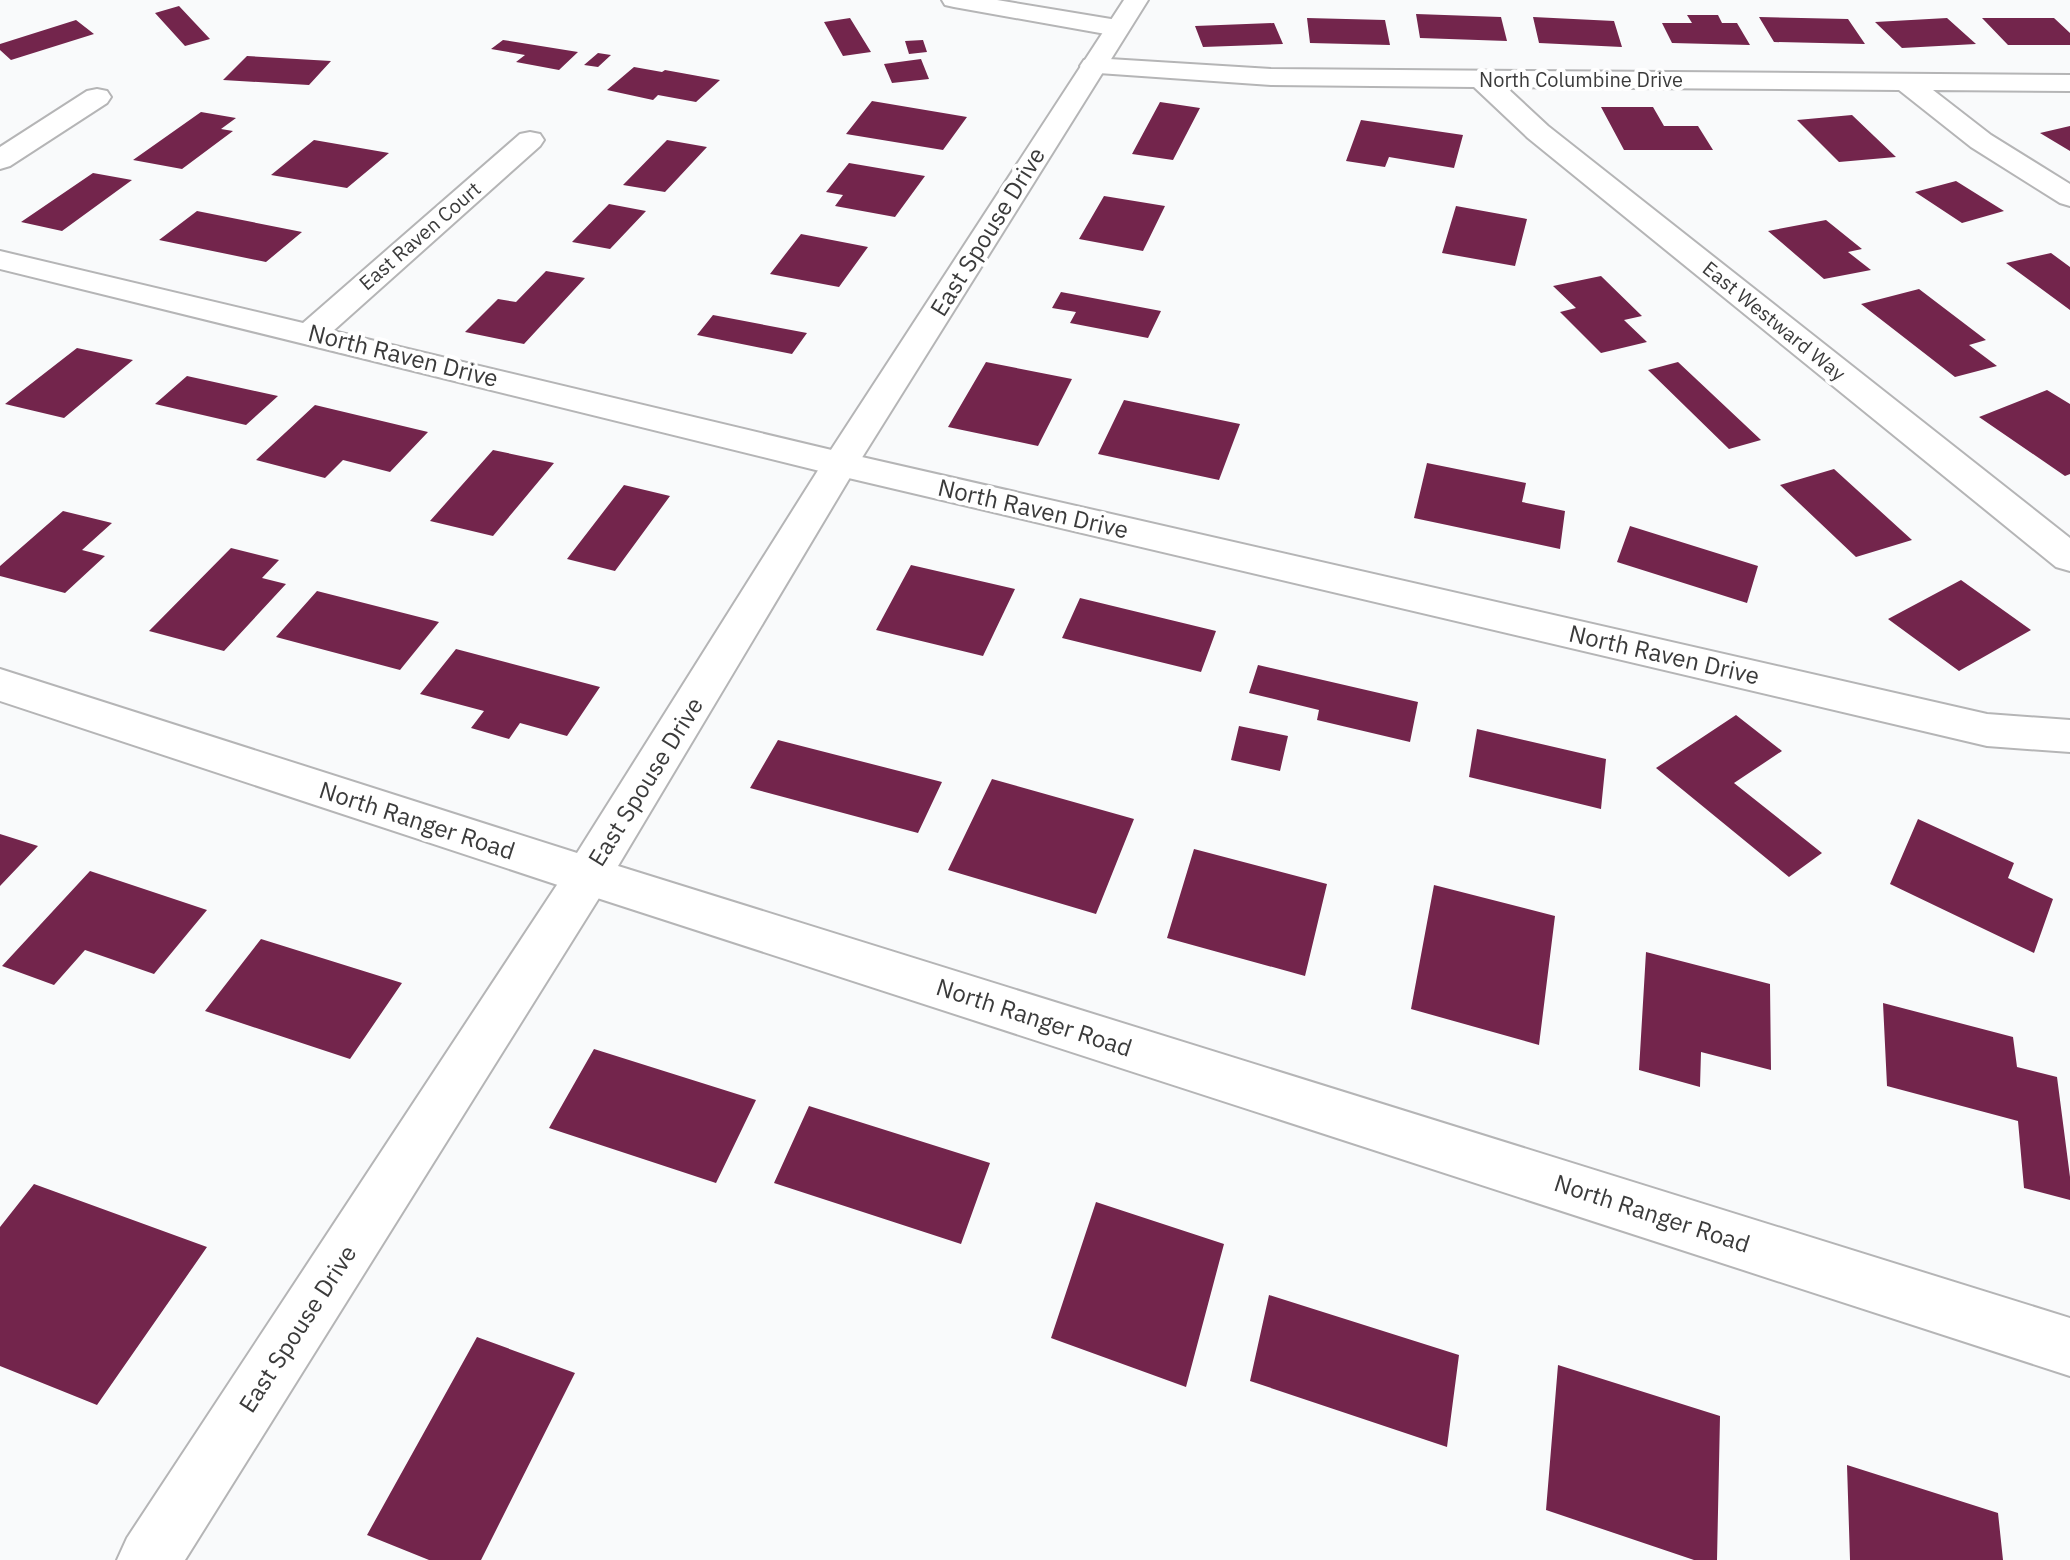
<svg xmlns="http://www.w3.org/2000/svg" width="2070" height="1560" font-family="'IBM Plex Sans',sans-serif">
	<style>
		.building { fill: #73254c }
		.lines { fill: none; stroke-linecap: round; stroke-linejoin: round }
		.minor-casing { stroke: #b5b5b6; stroke-width: 4 }
		.tertiary-casing { stroke: #b5b5b6; stroke-width: 4 }
		.minor { fill: #fff; fill-rule: evenodd }
		.tertiary { fill: #fff; fill-rule: evenodd }
		.labels { text-anchor: middle; stroke-width: 8; stroke-linejoin: round; paint-order: stroke }
		.far-street-label { font-size: 20px; fill: #3b3b3b; stroke: #fff }
		.street-label { font-size: 24px; fill: #3b3b3b; stroke: #fff }
	</style>
	<rect width="100%" height="100%" fill="#f9fafb"/>
	<path class="building" d="M179 6 210 39 185 46 155 13Z
		M1416 14 1501 17 1507 41 1420 38Z
		M1687 15H1718L1722 23H1737L1750 45 1672 43 1662 23H1692Z
		M1533 17 1614 21 1622 47 1539 43Z
		M1759 17 1848 19 1865 44 1774 42Z
		M850 18 871 52 843 56 824 22Z
		M1307 18 1385 20 1390 45 1310 43Z
		M1947 18 1976 44 1902 48 1875 22Z
		M1982 18H2054L2070 33V45H2008Z
		M76 20 94 34 11 60 0 50V44Z
		M1274 23 1283 44 1203 47 1195 26Z
		M503 40 578 52 559 70 516 62 525 55 491 49Z
		M923 40 927 52 909 54 905 41Z
		M598 53 611 55 598 67 584 65Z
		M247 56 331 61 309 85 223 80Z
		M921 59 929 79 892 83 884 64Z
		M634 67 662 72 665 70 720 80 696 102 658 95 653 100 607 90Z
		M872 101 967 117 943 150 846 134Z
		M1160 102 1200 108 1173 160 1132 154Z
		M1601 107H1653L1664 126H1698L1713 150H1624Z
		M201 112 236 118 221 129 233 131 182 169 133 160Z
		M1852 115 1896 157 1839 162 1797 120Z
		M1361 120 1463 135 1454 168 1389 157 1385 167 1346 161Z
		M2070 126V151L2040 133Z
		M314 140 389 153 347 188 271 175Z
		M667 140 707 147 665 192 623 185Z
		M849 163 925 176 895 217 835 206 843 195 826 192Z
		M93 173 132 180 62 231 21 222Z
		M1956 181 2004 211 1962 223 1915 192Z
		M1104 196 1165 206 1143 251 1079 239Z
		M609 204 646 211 610 249 572 242Z
		M1456 206 1527 219 1515 266 1442 253Z
		M197 211 302 232 266 262 159 240Z
		M1826 220 1862 249 1848 252 1871 270 1824 279 1768 231Z
		M801 234 868 247 839 287 770 274Z
		M2051 253 2070 267V310L2006 263Z
		M546 271 585 278 524 344 465 332 498 299 516 302Z
		M1601 276 1642 316 1624 320 1647 342 1601 353 1560 312 1576 308 1553 286Z
		M1919 289 1986 340 1969 345 1997 366 1955 377 1861 304Z
		M1061 292 1161 311 1148 338 1070 323 1076 312 1052 308Z
		M713 315 807 333 792 354 697 335Z
		M77 348 133 360 64 418 5 404Z
		M986 362 1072 379 1038 446 948 427Z
		M1678 362 1761 440 1729 449 1648 370Z
		M187 376 278 396 246 425 155 404Z
		M2047 390 2070 404V474L2065 476 1979 417Z
		M1124 400 1240 424 1219 480 1098 454Z
		M315 405 428 432 390 472 343 460 325 478 256 460Z
		M493 450 554 463 493 536 430 521Z
		M1427 463 1526 483 1522 502 1565 511 1560 549 1414 518Z
		M1834 469 1912 540 1856 557 1780 485Z
		M624 485 670 496 615 571 567 559Z
		M63 511 112 523 82 550 105 556 65 593 0 576V566Z
		M1630 526 1758 566 1747 603 1617 562Z
		M231 548 279 560 262 578 286 584 224 651 149 631Z
		M911 565 1015 589 983 656 876 630Z
		M1961 580 2031 630 1959 671 1888 619Z
		M317 591 439 622 400 670 276 637Z
		M1080 598 1216 631 1201 672 1062 638Z
		M456 649 600 687 567 736 520 723 509 739 471 728 484 711 420 694Z
		M1258 665 1418 702 1410 742 1317 720 1319 710 1249 693Z
		M1736 715 1782 751 1734 783 1822 853 1789 877 1656 768Z
		M1239 726 1288 736 1280 771 1231 760Z
		M1477 729 1606 759 1601 809 1469 777Z
		M778 740 942 782 918 833 750 788Z
		M992 779 1134 819 1096 914 948 870Z
		M1918 819 2014 863 2008 878 2053 899 2034 953 1890 884Z
		M0 834 38 846 0 886Z
		M1194 849 1327 884 1305 976 1167 938Z
		M90 871 207 910 154 974 85 950 54 985 2 966Z
		M1434 885 1555 916 1539 1045 1411 1009Z
		M261 939 402 983 350 1059 205 1011Z
		M1646 952 1770 984 1771 1070 1701 1052 1700 1087 1639 1070Z
		M1883 1003 2013 1037 2017 1067 2057 1077 2070 1177V1200L2024 1188 2018 1121 1887 1086Z
		M594 1049 756 1100 716 1183 549 1128Z
		M809 1106 990 1163 961 1244 774 1183Z
		M34 1184 207 1247 97 1405 0 1366V1227Z
		M1096 1202 1224 1244 1186 1387 1051 1338Z
		M1269 1295 1459 1355 1447 1447 1250 1381Z
		M477 1337 575 1373 481 1560H429L367 1535Z
		M1558 1365 1720 1416 1717 1560H1694L1546 1510Z
		M1847 1465 1998 1513 2003 1560H1850Z"/>
	<g class="lines">
		<g class="minor-casing">
			<path id="minor" d="M942 0H997L1117 20 1126 23 1130 28 1126 33 1117 36 954 7 945 5Z
				M1093 58 1271 69 2070 75V91L1933 90 1991 135 2070 184V206L2060 203 1971 147 1899 90 1506 87 1548 126 2070 538V571L2056 567 1528 138 1474 87 1271 85 1084 72 1080 66 1084 60Z
				M97 89 107 91 111 97 107 103 10 166 0 169V147L87 91Z
				M530 132 540 134 544 140 540 146 333 331 840 452 1987 714 2070 720V752L1987 746 840 476 0 269V251L303 323 520 134Z
				M588 857 604 862 611 876 604 890 185 1560H117L127 1538 572 862Z"/>
		</g>
		<g class="tertiary-casing">
			<path id="tertiary" d="M1124 0H1148L858 464 618 866 2070 1318V1376L588 895 0 701V669L577 853 827 456Z"/>
		</g>
		<use href="#minor" class="minor"/>
		<use href="#tertiary" class="tertiary"/>
	</g>
	<g class="labels">
		<g class="far-street-label">
			<text x="1581" y="87">North Columbine Drive</text>
			<text transform="translate(420 236) rotate(-41)" y="7">East Raven Court</text>
			<text transform="translate(1774 321) rotate(39)" y="7">East Westward Way</text>
		</g>
		<g class="street-label">
			<text transform="translate(988 232) rotate(-58)" y="8">East Spouse Drive</text>
			<text transform="translate(403 356) rotate(14)" y="8">North Raven Drive</text>
			<text transform="translate(1033 509) rotate(13)" y="8">North Raven Drive</text>
			<text transform="translate(1664 655) rotate(13)" y="8">North Raven Drive</text>
			<text transform="translate(646 782) rotate(-58)" y="8">East Spouse Drive</text>
			<text transform="translate(417 821) rotate(18)" y="8">North Ranger Road</text>
			<text transform="translate(1034 1018) rotate(18)" y="8">North Ranger Road</text>
			<text transform="translate(1652 1214) rotate(18)" y="8">North Ranger Road</text>
			<text transform="translate(298 1329) rotate(-57)" y="8">East Spouse Drive</text>
		</g>
	</g>
</svg>
